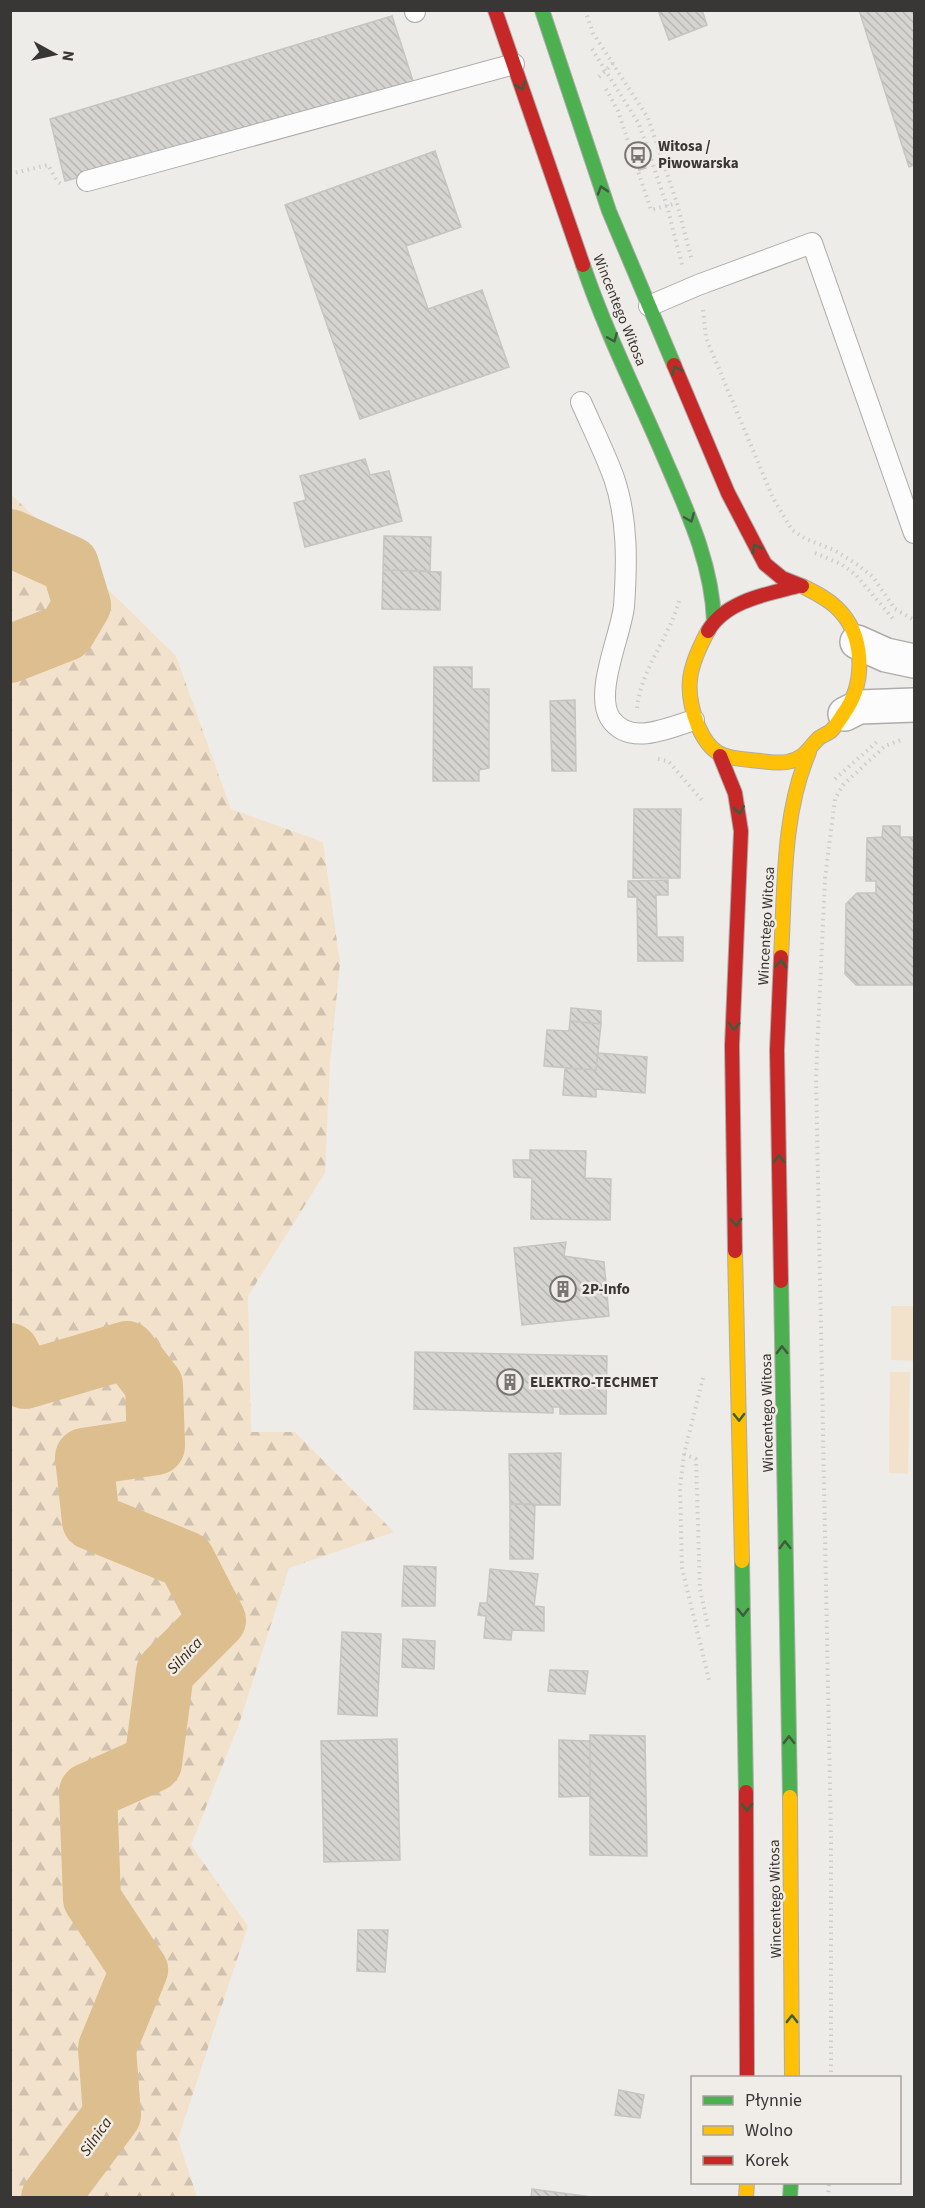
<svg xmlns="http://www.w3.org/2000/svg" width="925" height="2208" font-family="'Source Sans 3',sans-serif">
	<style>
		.forest { fill: url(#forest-firs) }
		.garden { fill: #f2e2cb }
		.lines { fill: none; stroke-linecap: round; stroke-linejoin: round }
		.river { stroke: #dcbe8f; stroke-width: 58 }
		.building { fill: url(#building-back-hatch); stroke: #c6c5c2; stroke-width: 1.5 }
		.lane-casing { stroke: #aeacaa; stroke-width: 22 }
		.street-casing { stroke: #aeacaa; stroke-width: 36 }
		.fast-casing { stroke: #aeacaa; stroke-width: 16 }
		.slow-casing { stroke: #aeacaa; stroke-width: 16 }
		.jam-casing { stroke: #aeacaa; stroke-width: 16 }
		.path { stroke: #cecdcc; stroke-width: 4; stroke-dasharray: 1.5 4.5; stroke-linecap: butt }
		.lane { stroke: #fcfcfc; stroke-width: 20 }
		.street { stroke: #fcfcfc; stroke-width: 33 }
		.fast { stroke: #4caf50; stroke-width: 14 }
		.slow { stroke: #ffc107; stroke-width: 14 }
		.jam { stroke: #c62828; stroke-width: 14 }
		.oneway { stroke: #3f5b3d }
		.labels { text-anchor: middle; stroke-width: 5; stroke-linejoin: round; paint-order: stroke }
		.poi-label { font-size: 15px; font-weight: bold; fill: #393735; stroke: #f0ece7; text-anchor: start }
		.street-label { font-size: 15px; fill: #393735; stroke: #f0ece7 }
		.water-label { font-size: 16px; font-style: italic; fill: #3c2a0c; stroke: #f0ece7 }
	</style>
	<defs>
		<pattern id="forest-firs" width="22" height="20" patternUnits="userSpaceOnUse" patternTransform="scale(1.5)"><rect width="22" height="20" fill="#f2e2cb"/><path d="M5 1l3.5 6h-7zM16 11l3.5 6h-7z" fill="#d0c2af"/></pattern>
		<pattern id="building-back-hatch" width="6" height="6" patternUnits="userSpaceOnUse" patternTransform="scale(1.5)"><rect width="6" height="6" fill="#d6d4d1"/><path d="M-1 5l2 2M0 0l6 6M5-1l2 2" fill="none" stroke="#b8b7b4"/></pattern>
	</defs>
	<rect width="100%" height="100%" fill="#eeece9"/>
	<path class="forest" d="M11 494 176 656 231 809 323 842 340 963 330 1063 325 1173 248 1296 251 1432H295L394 1532 289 1568 239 1724 191 1845 248 1926 178 2139 197 2197H11Z"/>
	<path class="garden" d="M891 1306H914V1361L891 1360Z
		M890 1372H910L908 1474 889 1473Z"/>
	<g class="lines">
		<path class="river" d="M10 538 70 565 82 605 66 632 10 654
			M10 1352 25 1380 127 1350 154 1385 156 1446 84 1457 91 1521 186 1560 217 1620 165 1672 153 1763 88 1792 92 1899 139 1970 107 2048 112 2115 50 2198"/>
	</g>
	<path class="building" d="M658 10H702L707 25 669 40Z
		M859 10H914V165L909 167Z
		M392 16 415 87 65 181 50 119Z
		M638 144 646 168 639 170 631 146Z
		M435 151 461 227 406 246 428 309 482 290 509 367 360 419 285 205Z
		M365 459 370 475 389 471 402 521 305 547 294 503 306 500 300 476Z
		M384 536 431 537 430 571 383 570Z
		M383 570 441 572 440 610 382 609Z
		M434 667H472V689H489V768L479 770V781H433Z
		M575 700 576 771H552L550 701Z
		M634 809H681L680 878H633Z
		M883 826H900V837H914V985H856L845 974 846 904 857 893H876V881H866L867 838 882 837Z
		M668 880V895H656L657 937H683V961H638L637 897H628V881Z
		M571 1008 601 1011V1024L570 1021Z
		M570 1021 601 1024 596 1070 544 1066 547 1030 569 1031Z
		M598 1053 647 1057 645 1093 596 1089V1097L563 1095 565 1068 596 1070Z
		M530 1150 586 1151 585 1178 611 1179 610 1220 531 1219 532 1178 514 1177 513 1160H530Z
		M566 1242 564 1256 604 1262 609 1316 522 1325 514 1248Z
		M415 1352 607 1356 606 1414H560V1407H553V1413L414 1409Z
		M561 1453 560 1505 510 1504 509 1454Z
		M510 1504H535L533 1559H510Z
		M404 1566 436 1567 435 1606H402Z
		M490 1569 538 1574 534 1606 544 1607V1631L512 1630 511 1640 484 1638 486 1616 478 1615 480 1603H487Z
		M342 1632 381 1634 377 1716 338 1714Z
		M403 1639 435 1641 434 1669 402 1667Z
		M550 1670 588 1671 585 1694 548 1691Z
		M590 1735 645 1736 647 1856 590 1855Z
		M397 1739 400 1860 324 1862 321 1741Z
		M559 1740 590 1741V1796L559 1797Z
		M358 1930H388L385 1972 357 1971Z
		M619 2090 644 2095 640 2118 615 2115Z
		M532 2189 599 2198H531Z"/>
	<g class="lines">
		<g class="lane-casing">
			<path id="lane" d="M415 12V10
				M87 181 514 64
				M649 306 698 285 812 243 914 533
				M581 402C592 427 605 453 614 478 628 519 627 564 624 606 621 635 594 692 610 718 629 747 668 728 694 720"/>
		</g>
		<g class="street-casing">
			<path id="street" d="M857 642 886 655 914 661
				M845 714 859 707 914 705"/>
		</g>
		<g class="fast-casing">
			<path id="fast" d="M542 10 609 211 674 365
				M583 265C606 333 639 398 667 464 689 515 712 565 714 621
				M781 1281 790 1797
				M742 1561 746 1792
				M790 2198 791 2182"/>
		</g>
		<g class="slow-casing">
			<path id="slow" d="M708 631C689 666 683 688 698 726 710 754 722 758 751 760 762 761 776 764 787 762 805 759 809 747 819 738 823 735 827 734 831 731 836 726 840 719 844 713 866 682 865 635 837 608 827 598 814 592 802 586
				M781 957C785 889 782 815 809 752
				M735 1251 742 1561
				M790 1797 792 2078
				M746 2198 747 2182"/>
		</g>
		<g class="jam-casing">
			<path id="jam" d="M495 10 583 265
				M674 365 728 493 765 564 782 578 802 586
				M708 631C725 601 767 594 798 586
				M720 756 735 793 741 831 732 1046 735 1251
				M781 1281 777 1050 781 957
				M746 1792 747 2078"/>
		</g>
		<path class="path" d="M585 10 593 33 648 118 677 203 692 261
			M592 49 639 124 667 206 682 265
			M599 77 613 63
			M606 89 618 111 651 210 677 203
			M10 174 48 165 57 181 61 184
			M703 310 706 338 773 498 792 530 806 539 834 550 858 565 873 577 895 609 914 620
			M815 553 841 564 856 575 894 620
			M637 708C641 669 669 638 679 601
			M658 759 668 761 702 800
			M835 779 879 740
			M703 1378 684 1454 680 1487 682 1568 709 1680
			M684 1454 696 1459 700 1589 708 1627
			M831 2078V1839L816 1077 825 878 835 799 843 785 885 746 901 740
			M828 2198 829 2182"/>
		<use href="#lane" class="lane"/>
		<use href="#street" class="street"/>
		<use href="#fast" class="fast"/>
		<use href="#slow" class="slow"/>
		<use href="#jam" class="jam"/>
	</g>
	<defs><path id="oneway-chevron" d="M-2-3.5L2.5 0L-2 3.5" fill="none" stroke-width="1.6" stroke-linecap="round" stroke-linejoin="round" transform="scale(1.5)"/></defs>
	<g class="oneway">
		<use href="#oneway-chevron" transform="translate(521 86) rotate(71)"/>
		<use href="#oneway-chevron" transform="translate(602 190) rotate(-108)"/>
		<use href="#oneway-chevron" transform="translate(613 338) rotate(67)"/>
		<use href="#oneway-chevron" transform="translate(676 370) rotate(-113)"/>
		<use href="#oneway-chevron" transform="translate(690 518) rotate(68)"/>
		<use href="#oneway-chevron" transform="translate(756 548) rotate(-117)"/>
		<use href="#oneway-chevron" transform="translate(739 810) rotate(83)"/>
		<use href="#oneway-chevron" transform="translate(781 964) rotate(-87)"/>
		<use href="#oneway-chevron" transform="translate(734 1026) rotate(93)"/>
		<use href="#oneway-chevron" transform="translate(779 1159) rotate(-91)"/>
		<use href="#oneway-chevron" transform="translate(736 1222) rotate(89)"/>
		<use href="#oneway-chevron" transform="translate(782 1350) rotate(-91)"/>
		<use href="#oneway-chevron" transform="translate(739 1417) rotate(89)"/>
		<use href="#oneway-chevron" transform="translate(785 1545) rotate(-91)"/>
		<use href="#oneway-chevron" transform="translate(743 1612) rotate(89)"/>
		<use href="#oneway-chevron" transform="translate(789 1740) rotate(-91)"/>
		<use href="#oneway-chevron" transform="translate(747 1807) rotate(89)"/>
		<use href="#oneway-chevron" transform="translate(792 2019) rotate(-90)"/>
	</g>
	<defs>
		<g id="bus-ring" transform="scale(1.35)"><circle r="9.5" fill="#f0ece7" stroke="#787674" stroke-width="1.5"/><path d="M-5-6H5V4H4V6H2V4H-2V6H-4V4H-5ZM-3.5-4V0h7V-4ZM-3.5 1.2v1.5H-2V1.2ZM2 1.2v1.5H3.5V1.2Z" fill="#787674"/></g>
		<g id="building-ring" transform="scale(1.35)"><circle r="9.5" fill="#f0ece7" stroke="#787674" stroke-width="1.5"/><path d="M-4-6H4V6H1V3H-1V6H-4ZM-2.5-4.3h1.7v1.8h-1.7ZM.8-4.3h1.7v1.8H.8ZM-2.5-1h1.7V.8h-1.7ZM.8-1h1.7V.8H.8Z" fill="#787674"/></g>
	</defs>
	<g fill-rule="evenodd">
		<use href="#bus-ring" x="638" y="155"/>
		<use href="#building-ring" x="563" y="1289"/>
		<use href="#building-ring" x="510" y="1382"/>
	</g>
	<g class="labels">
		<g class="poi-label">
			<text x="658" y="151">Witosa /<tspan x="658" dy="17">Piwowarska</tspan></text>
			<text x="582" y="1294">2P-Info</text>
			<text x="530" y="1387">ELEKTRO-TECHMET</text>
		</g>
		<g class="street-label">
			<text transform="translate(620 310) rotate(68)" y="5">Wincentego Witosa</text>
			<text transform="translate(766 926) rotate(-87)" y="5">Wincentego Witosa</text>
			<text transform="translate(767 1413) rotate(-91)" y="5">Wincentego Witosa</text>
			<text transform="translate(775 1899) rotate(-91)" y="5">Wincentego Witosa</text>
		</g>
		<g class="water-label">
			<text transform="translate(184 1655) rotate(-47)" y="6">Silnica</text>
			<text transform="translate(95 2136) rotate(-55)" y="6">Silnica</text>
		</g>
	</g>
	<rect width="925" height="2208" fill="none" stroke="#393735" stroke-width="24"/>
	<rect x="691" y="2076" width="210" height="108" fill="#f0ece7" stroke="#a7a4a0" stroke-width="1.5"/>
	<rect x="703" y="2096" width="30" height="9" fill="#4caf50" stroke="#a7a4a0" stroke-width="1.5"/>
	<text x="745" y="2106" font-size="18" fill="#393735">Płynnie</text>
	<rect x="703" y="2126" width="30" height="9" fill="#ffc107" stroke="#a7a4a0" stroke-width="1.5"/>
	<text x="745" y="2136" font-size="18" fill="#393735">Wolno</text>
	<rect x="703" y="2156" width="30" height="9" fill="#c62828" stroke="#a7a4a0" stroke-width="1.5"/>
	<text x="745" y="2166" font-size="18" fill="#393735">Korek</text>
	<g transform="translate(54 54) rotate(98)" stroke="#f0ece7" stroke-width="4.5" paint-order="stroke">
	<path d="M0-4.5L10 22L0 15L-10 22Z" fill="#393735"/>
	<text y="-9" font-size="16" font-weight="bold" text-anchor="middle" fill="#393735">N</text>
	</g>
</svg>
